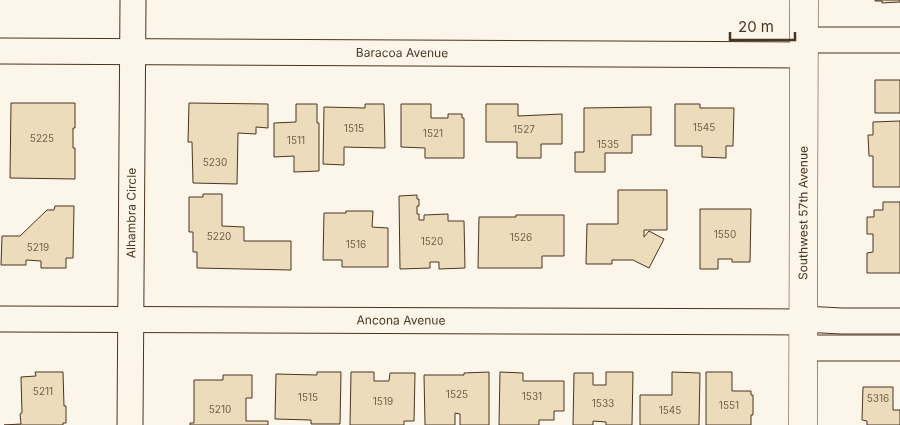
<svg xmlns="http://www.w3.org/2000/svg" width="900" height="425" font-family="Inter,sans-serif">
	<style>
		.building { fill: #ecdcbc; stroke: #4a3520 }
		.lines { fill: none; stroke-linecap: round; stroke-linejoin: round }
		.minor-casing { stroke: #4a3520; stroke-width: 27 }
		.major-casing { stroke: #4a3520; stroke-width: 29 }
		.minor { stroke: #fbf6e9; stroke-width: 25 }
		.major { stroke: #fbf6e9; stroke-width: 28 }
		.labels { text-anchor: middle; stroke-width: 4; stroke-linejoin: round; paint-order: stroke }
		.number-label { font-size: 10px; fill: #725f47 }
		.street-label { font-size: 12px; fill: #4a3520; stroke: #fbf6e9 }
	</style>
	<rect width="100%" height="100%" fill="#fbf6e9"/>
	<path class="building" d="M875 0H900V2L882 3V1H875Z
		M875 80H900V113H875Z
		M11 103H75V128H73V148H75V179L10 178Z
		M189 103 268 104V128L256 127V134L238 133 237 184 193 183 192 142H188Z
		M296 104H317V123H319V171L294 172V156L274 157V123L296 122Z
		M365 104H384L385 148 344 147V165L323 164 324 107 365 108Z
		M401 104H431V118H448V114H462V118H464V158H425V148L401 147Z
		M486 104H518V116L562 114V144H541V158H517V142H486Z
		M675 104H700V108H734L733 146H726V158L702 157V146H675Z
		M651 107V135H632V153H605V172H575V152H584V108Z
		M900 121V187H873V156H869L868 135H873V122Z
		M618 190H667V230H644V237L649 231 664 239 649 268 633 260H612V264H586L587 224H618Z
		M203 194H222V226L244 227V241H291V270L197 268V252H193V232H189V197H203Z
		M417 195V199H419V206H417V214H419V220H424V215L448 214V221H464L465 268 439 269V262H430V268L400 269 399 196Z
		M883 202H900V273H867V253L873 252V234H867V217H874V210H883Z
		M55 206H74L73 258H66V268H41V261L26 260V265H1L2 236H20L47 210H54Z
		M700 209H751L750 262H732V259H718V269H700Z
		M346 211H373L372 227 388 228V267H342V260H323L324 213H346Z
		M516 215H564V256H542V268H478L479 217H516Z
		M35 372H63L64 406H66V423H63V425H4L21 424 20 414 22 413 21 377 36 376Z
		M317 372H341L340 424H311V420L275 419 276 374 317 375Z
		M351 372H374V381H389L390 373H415L414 421H404V425H350Z
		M489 372V425H460V414L455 413V425H425L424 375H464V373Z
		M500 372 523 373V381H564V411H554V420H539V425H499Z
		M606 372H633L632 425H606V422L593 421V425H573L574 373H593V385H606Z
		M672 372 700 373 699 425H640V395H672Z
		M706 372H732V391H751V395H753V415H751V425H706Z
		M223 375H252V398H246V421H268V425H190V423H194V380H223Z
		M863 387H893V410H900V425H867V421L862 420Z"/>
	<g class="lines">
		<g class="minor-casing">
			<g id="minor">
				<path d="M804 40H900"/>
				<path id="s1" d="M0 51 804 55"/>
				<path id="s2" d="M0 319 802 322"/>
				<path d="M803 319 842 321H900"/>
				<path d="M803 348H900"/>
				<path id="s3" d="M130 425 133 0"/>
			</g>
		</g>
		<g class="major-casing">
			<g id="major">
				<path id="s4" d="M803 425 804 0"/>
			</g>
		</g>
		<use href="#minor" class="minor"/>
		<use href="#major" class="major"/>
	</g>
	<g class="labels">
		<g class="number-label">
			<text x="704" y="131">1545</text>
			<text x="354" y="132">1515</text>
			<text x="524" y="133">1527</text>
			<text x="433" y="137">1521</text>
			<text x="42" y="142">5225</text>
			<text x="296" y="144">1511</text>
			<text x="608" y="148">1535</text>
			<text x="215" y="166">5230</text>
			<text x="725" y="238">1550</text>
			<text x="219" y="240">5220</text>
			<text x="521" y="241">1526</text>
			<text x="432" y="245">1520</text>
			<text x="356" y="248">1516</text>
			<text x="38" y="251">5219</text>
			<text x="43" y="395">5211</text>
			<text x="457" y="398">1525</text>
			<text x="532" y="400">1531</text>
			<text x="308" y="401">1515</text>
			<text x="878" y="402">5316</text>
			<text x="383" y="405">1519</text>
			<text x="603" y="407">1533</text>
			<text x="729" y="409">1551</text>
			<text x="220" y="413">5210</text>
			<text x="670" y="414">1545</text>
		</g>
		<g class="street-label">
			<text dy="4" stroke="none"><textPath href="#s1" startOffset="402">Baracoa Avenue</textPath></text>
			<text dy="4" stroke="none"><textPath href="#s3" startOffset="212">Alhambra Circle</textPath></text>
			<text dy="4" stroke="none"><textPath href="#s4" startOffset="212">Southwest 57th Avenue</textPath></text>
			<text dy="4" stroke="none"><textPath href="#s2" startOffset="401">Ancona Avenue</textPath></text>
		</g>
	</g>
	<path d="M730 32v8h65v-8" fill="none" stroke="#4a3520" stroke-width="2.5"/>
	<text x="738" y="32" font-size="15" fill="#4a3520" stroke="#fbf6e9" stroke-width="4" paint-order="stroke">20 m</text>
</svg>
